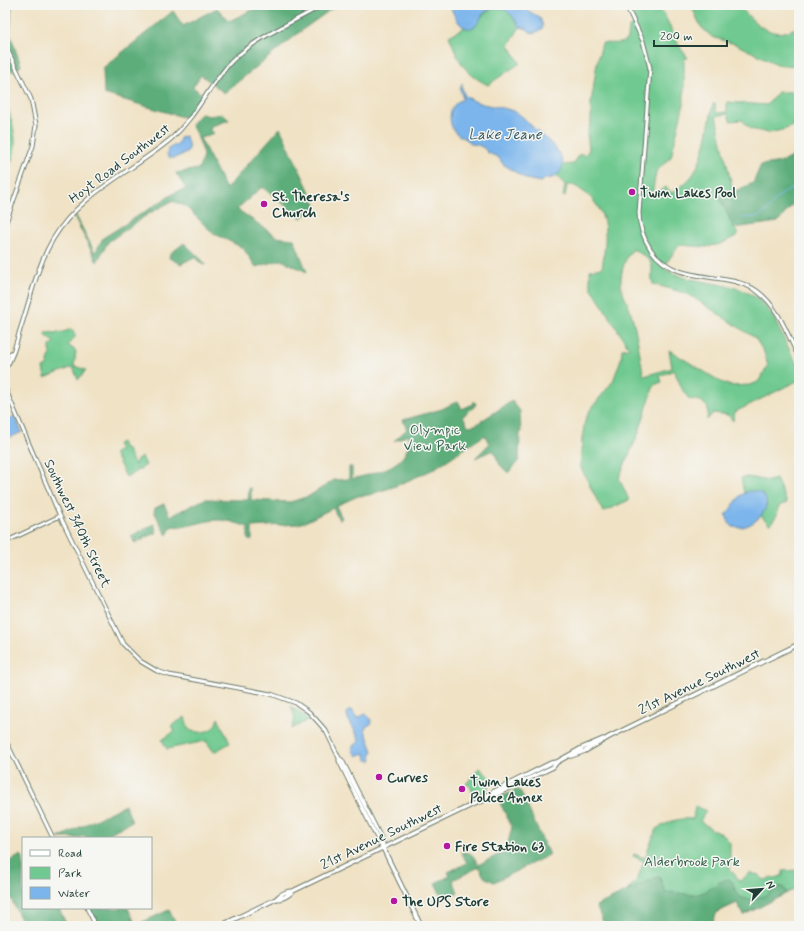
<svg xmlns="http://www.w3.org/2000/svg" width="804" height="931" font-family="Mynerve,sans-serif">
	<style>
		.green { fill: #6fc990; stroke: #478362; fill-rule: evenodd }
		.forest { fill: #5bad7a; stroke: #3d7557 }
		.water { fill: #7bb5ec; stroke: #4d7990 }
		.lines { fill: none; stroke-linecap: round; stroke-linejoin: round }
		.stream { stroke: #7bb5ec; stroke-width: 1 }
		.secondary-casing { stroke: #687767; stroke-width: 5 }
		.primary-casing { stroke: #687767; stroke-width: 5.5 }
		.secondary { stroke: #fff; stroke-width: 3 }
		.primary { stroke: #fff; stroke-width: 3.5 }
		.poi-dot { fill: #b5179e; stroke: #f6f6f2; stroke-width: 1.5 }
		.labels { text-anchor: middle; stroke-width: 3; stroke-linejoin: round; paint-order: stroke }
		.street-label { font-size: 14px; fill: #1f3d34; stroke: #f6f6f2 }
		.poi-label { font-size: 14px; font-weight: bold; fill: #1f3d34; stroke: #f6f6f2; text-anchor: start }
		.park-label { font-size: 14px; fill: #33604b; stroke: #f6f6f2 }
		.water-label { font-size: 15px; font-style: italic; fill: #365b62; stroke: #f6f6f2 }
	</style>
	<rect width="100%" height="100%" fill="#f6f6f2"/>
	<filter id="ink" filterUnits="userSpaceOnUse"><feTurbulence type="fractalNoise" baseFrequency=".025" numOctaves="2"/><feDisplacementMap in="SourceGraphic" scale="8" xChannelSelector="R" yChannelSelector="G"/><feConvolveMatrix kernelMatrix="1 2 1 2 8 2 1 2 1" color-interpolation-filters="sRGB"/></filter>
	<filter id="wash" filterUnits="userSpaceOnUse"><feTurbulence type="fractalNoise" baseFrequency=".012" numOctaves="4" result="noise"/><feDisplacementMap in="SourceGraphic" scale="16" xChannelSelector="R" yChannelSelector="G"/><feGaussianBlur stdDeviation="0.9" result="paint"/><feColorMatrix in="noise" values="0 0 0 0 0 0 0 0 0 0 0 0 0 0 0 0 0 1.4 0 .05"/><feComposite in="paint" operator="in"/></filter>
	<g filter="url(#wash)">
		<rect width="100%" height="100%" fill="#f0e2c5"/>
		<path class="green" d="M626 5H656L665 16 679 46 688 58 684 59V103L671 157 656 172 652 195 666 187 672 193C681 186 690 181 695 171 705 155 709 123 713 104H715L716 113 727 112V102L767 105 778 92H799V123L786 129 769 133 750 129 742 120 730 121 728 114 716 116 733 191 720 198 738 235 721 244 706 247 679 245 663 268 673 273 686 278 738 288 758 298 772 315 799 369V380L735 412 733 421 728 415 713 413 707 420 708 408 701 401 689 399 683 391 674 370 660 376 662 382 654 385 639 432 619 478 629 500 603 512 580 466 582 439 585 420 590 410 613 381 621 359 622 349 629 348 592 289 590 282V270L602 268C606 239 611 212 584 192 578 188 574 184 567 185L565 197 563 196 565 185 556 175 559 172 562 165 574 164 578 155 582 154 585 156 589 149 587 134 591 121V103L597 63 602 43C618 43 629 47 629 27L636 24ZM632 250H635C641 254 652 260 652 268 652 274 651 278 653 284L688 294 755 338 764 352 768 366 758 382 750 385 731 386 721 382 669 350 672 368 644 376C639 356 638 334 631 313 628 302 621 293 621 281 621 271 625 258 632 250Z
			M691 5H738C756 24 772 43 799 26V63L789 66 779 65 735 44 712 37 701 27Z
			M497 7C510 7 514 17 520 27L509 45 520 63 488 85C462 72 460 62 449 36L465 27H473L475 26 483 14Z
			M5 101C11 117 19 140 13 157 12 161 8 166 5 170Z
			M72 329 76 336 68 345 76 351 74 366 86 370 78 380 73 367 45 378 43 368 47 366 50 354V346L54 342 45 335 46 332 56 333 58 331 60 333Z
			M121 442 124 449 126 448 135 465 137 459 142 457 146 465 139 470 136 468 137 471 126 477 114 453 120 450 117 444Z
			M748 477 769 481 776 479 787 503 779 506 777 515 770 525 761 516 767 504C760 496 756 489 744 493L741 478Z
			M291 706 309 720 291 729C296 722 295 714 291 706Z
			M185 717 189 730C197 733 207 733 214 727 216 725 217 721 218 718L230 743 214 752 206 741 167 749 162 740 175 731 171 726Z
			M479 768 489 777 488 789 474 796 470 786 466 784Z
			M695 806 706 811 700 821 713 830 724 835 730 843V869L740 881 750 873 759 875 763 879 766 880 771 877 774 879 783 875V871L799 870V887L744 915 737 903 717 912 711 926 625 893 637 880 644 861 633 856 634 854 645 858 656 829C672 821 675 818 693 819Z"/>
		<path class="forest" d="M5 5H12L10 34 21 66 12 72 5 58Z
			M262 5H337L305 28 224 93 201 75 193 87 203 95 186 118 104 94 103 68 173 11 183 26 217 8 229 21Z
			M202 114 209 116 223 114 229 120 212 126 210 129 214 133 200 138 226 189 280 128 317 207 301 218 262 187 237 209 277 237 294 239 307 272 281 260 256 267 243 248 213 233 185 206 172 201 148 214 108 242 97 262 74 216 75 214 95 253 103 238 176 192 186 189 176 173 198 169C209 153 198 140 191 124L199 115Z
			M799 153V197L778 222 734 228 720 198 753 183 761 165 782 162Z
			M184 243 206 264 203 265 194 257 181 264 169 258 170 254Z
			M458 401 462 409 473 404 474 401 476 403 475 406 463 416 468 426 475 425 512 401 520 411 521 433 520 434 519 460 508 473 500 465 493 450 475 458 489 444 485 435 432 470 396 486 369 495 358 496 336 506 342 518 339 520 333 508 305 522 298 524 252 527V540H248V527C239 524 228 520 218 520 202 520 188 529 172 526L167 535 163 529 154 511 155 508 164 504 170 516 205 499 248 500 249 488H251V500L290 502 309 496 334 480 349 479V467H352V479C374 473 414 466 408 435L394 441 407 429 403 420 442 409Z
			M154 524 157 532 135 543 131 536Z
			M517 789 521 792 549 855 494 882 484 877 479 867 453 880 458 892 443 899 435 883 450 876 448 872 467 863 461 852C473 852 473 855 478 865L506 851 512 827 498 799Z
			M125 805 132 821 101 838H87L84 836 77 838H58Z
			M21 855 23 859V908H46L48 912 54 908H59L67 926H24L5 886V864Z
			M659 876 666 893C677 890 687 897 698 894 710 892 716 881 729 879 734 882 733 884 735 889 741 905 755 898 768 895 771 888 775 885 783 887L787 893 744 915 737 903 717 912 711 926H605L596 906Z
			M90 908H128L136 925 169 910 177 926H98Z"/>
		<path class="water" d="M450 5H524L527 10 540 18 543 26 542 29 535 33 530 32 527 29 520 27C511 13 501 0 484 13 480 17 480 23 475 26 462 35 453 14 450 5Z
			M462 83C462 88 463 95 467 97 481 107 498 105 513 111 523 115 529 124 537 131 548 140 577 163 554 177 551 179 548 178 545 179 543 180 542 181 540 182L526 179 503 164 498 157 488 153 484 148 478 145 471 144C466 137 461 138 456 133 450 128 448 113 453 107 455 103 459 101 463 99L460 89Z
			M184 136 186 137 189 147 187 153 174 158H169L167 154 168 149 175 145H178V143L181 137Z
			M14 416 22 432 5 440V421Z
			M749 491C784 490 760 532 733 527L729 523 726 515 741 495Z
			M349 710H352L357 718 366 714 371 719 372 723 366 727 365 730 373 751 371 754 372 759 371 761 367 760 364 753 357 756 354 753 352 747 358 743 359 738 348 719 347 713Z"/>
		<g class="lines">
			<path class="stream" d="M741 218 758 217 767 211 779 196 799 184"/>
		</g>
	</g>
	<g filter="url(#ink)">
		<g class="lines">
			<g class="secondary-casing">
				<path id="secondary" d="M626 5 643 41 650 68 639 213C639 227 644 239 651 250 678 287 724 269 757 291 778 306 788 335 799 358
					M5 45 31 99 36 125 33 146 5 225
					M5 361 9 354 13 352
					M5 369C13 357 16 344 20 330 30 300 37 266 53 239 81 192 132 172 172 138 196 116 209 86 231 62 253 39 295 21 323 5
					M5 388 60 516 123 644 140 661 157 671 169 675 271 694 296 703 309 712 319 723 326 731 339 758V761L380 844 383 848
					M5 542 60 516
					M5 739 53 838
					M339 758 342 760 383 842V848
					M87 908 96 926"/>
			</g>
			<g class="primary-casing">
				<path id="primary" d="M571 756 585 751 609 737 799 644
					M557 762 551 763 481 798 478 802 482 801 553 767 557 762 582 748 603 739
					M383 848 421 926
					M293 891 478 802
					M220 926 276 899C283 899 289 895 293 891 287 891 280 894 276 899"/>
			</g>
			<use href="#secondary" class="secondary"/>
			<use href="#primary" class="primary"/>
		</g>
	</g>
	<g class="poi-dot">
		<circle cx="632" cy="192" r="4"/>
		<circle cx="264" cy="204" r="4"/>
		<circle cx="379" cy="777" r="4"/>
		<circle cx="462" cy="789" r="4"/>
		<circle cx="447" cy="846" r="4"/>
		<circle cx="394" cy="901" r="4"/>
	</g>
	<g class="labels">
		<g class="street-label">
			<text transform="translate(119 163) rotate(-37)" y="5">Hoyt Road Southwest</text>
			<text transform="translate(78 523) rotate(65)" y="5">Southwest 340th Street</text>
			<text transform="translate(699 681) rotate(-26)" y="5">21st Avenue Southwest</text>
			<text transform="translate(381 836) rotate(-26)" y="5">21st Avenue Southwest</text>
		</g>
		<g class="poi-label">
			<text x="640" y="197">Twin Lakes Pool</text>
			<text x="272" y="201">St. Theresa's<tspan x="272" dy="16">Church</tspan></text>
			<text x="387" y="782">Curves</text>
			<text x="470" y="786">Twin Lakes<tspan x="470" dy="16">Police Annex</tspan></text>
			<text x="455" y="851">Fire Station 63</text>
			<text x="402" y="906">The UPS Store</text>
		</g>
		<g class="park-label">
			<text x="435" y="434">Olympic<tspan x="435" dy="16">View Park</tspan></text>
			<text x="692" y="866">Alderbrook Park</text>
		</g>
		<g class="water-label">
			<text x="505" y="139">Lake Jeane</text>
		</g>
	</g>
	<rect width="804" height="931" fill="none" stroke="#f6f6f2" stroke-width="20"/>
	<rect x="22" y="837" width="130" height="72" fill="#f6f6f2" stroke="#a0aca6"/>
	<rect x="30" y="850" width="20" height="6" fill="#ffffff" stroke="#a0aca6"/>
	<text x="58" y="857" font-size="12" fill="#1f3d34">Road</text>
	<rect x="30" y="867" width="20" height="12" fill="#6fc990" stroke="#a0aca6"/>
	<text x="58" y="877" font-size="12" fill="#1f3d34">Park</text>
	<rect x="30" y="887" width="20" height="12" fill="#7bb5ec" stroke="#a0aca6"/>
	<text x="58" y="897" font-size="12" fill="#1f3d34">Water</text>
	<g transform="translate(762 889) rotate(64)" stroke="#f6f6f2" stroke-width="3" paint-order="stroke">
	<path d="M0-3L7 15L0 10L-7 15Z" fill="#1f3d34"/>
	<text y="-6" font-size="11" font-weight="bold" text-anchor="middle" fill="#1f3d34">N</text>
	</g>
	<path d="M654 40v6h73v-6" fill="none" stroke="#1f3d34" stroke-width="2"/>
	<text x="660" y="40" font-size="12" fill="#1f3d34" stroke="#f6f6f2" stroke-width="3" paint-order="stroke">200 m</text>
</svg>
